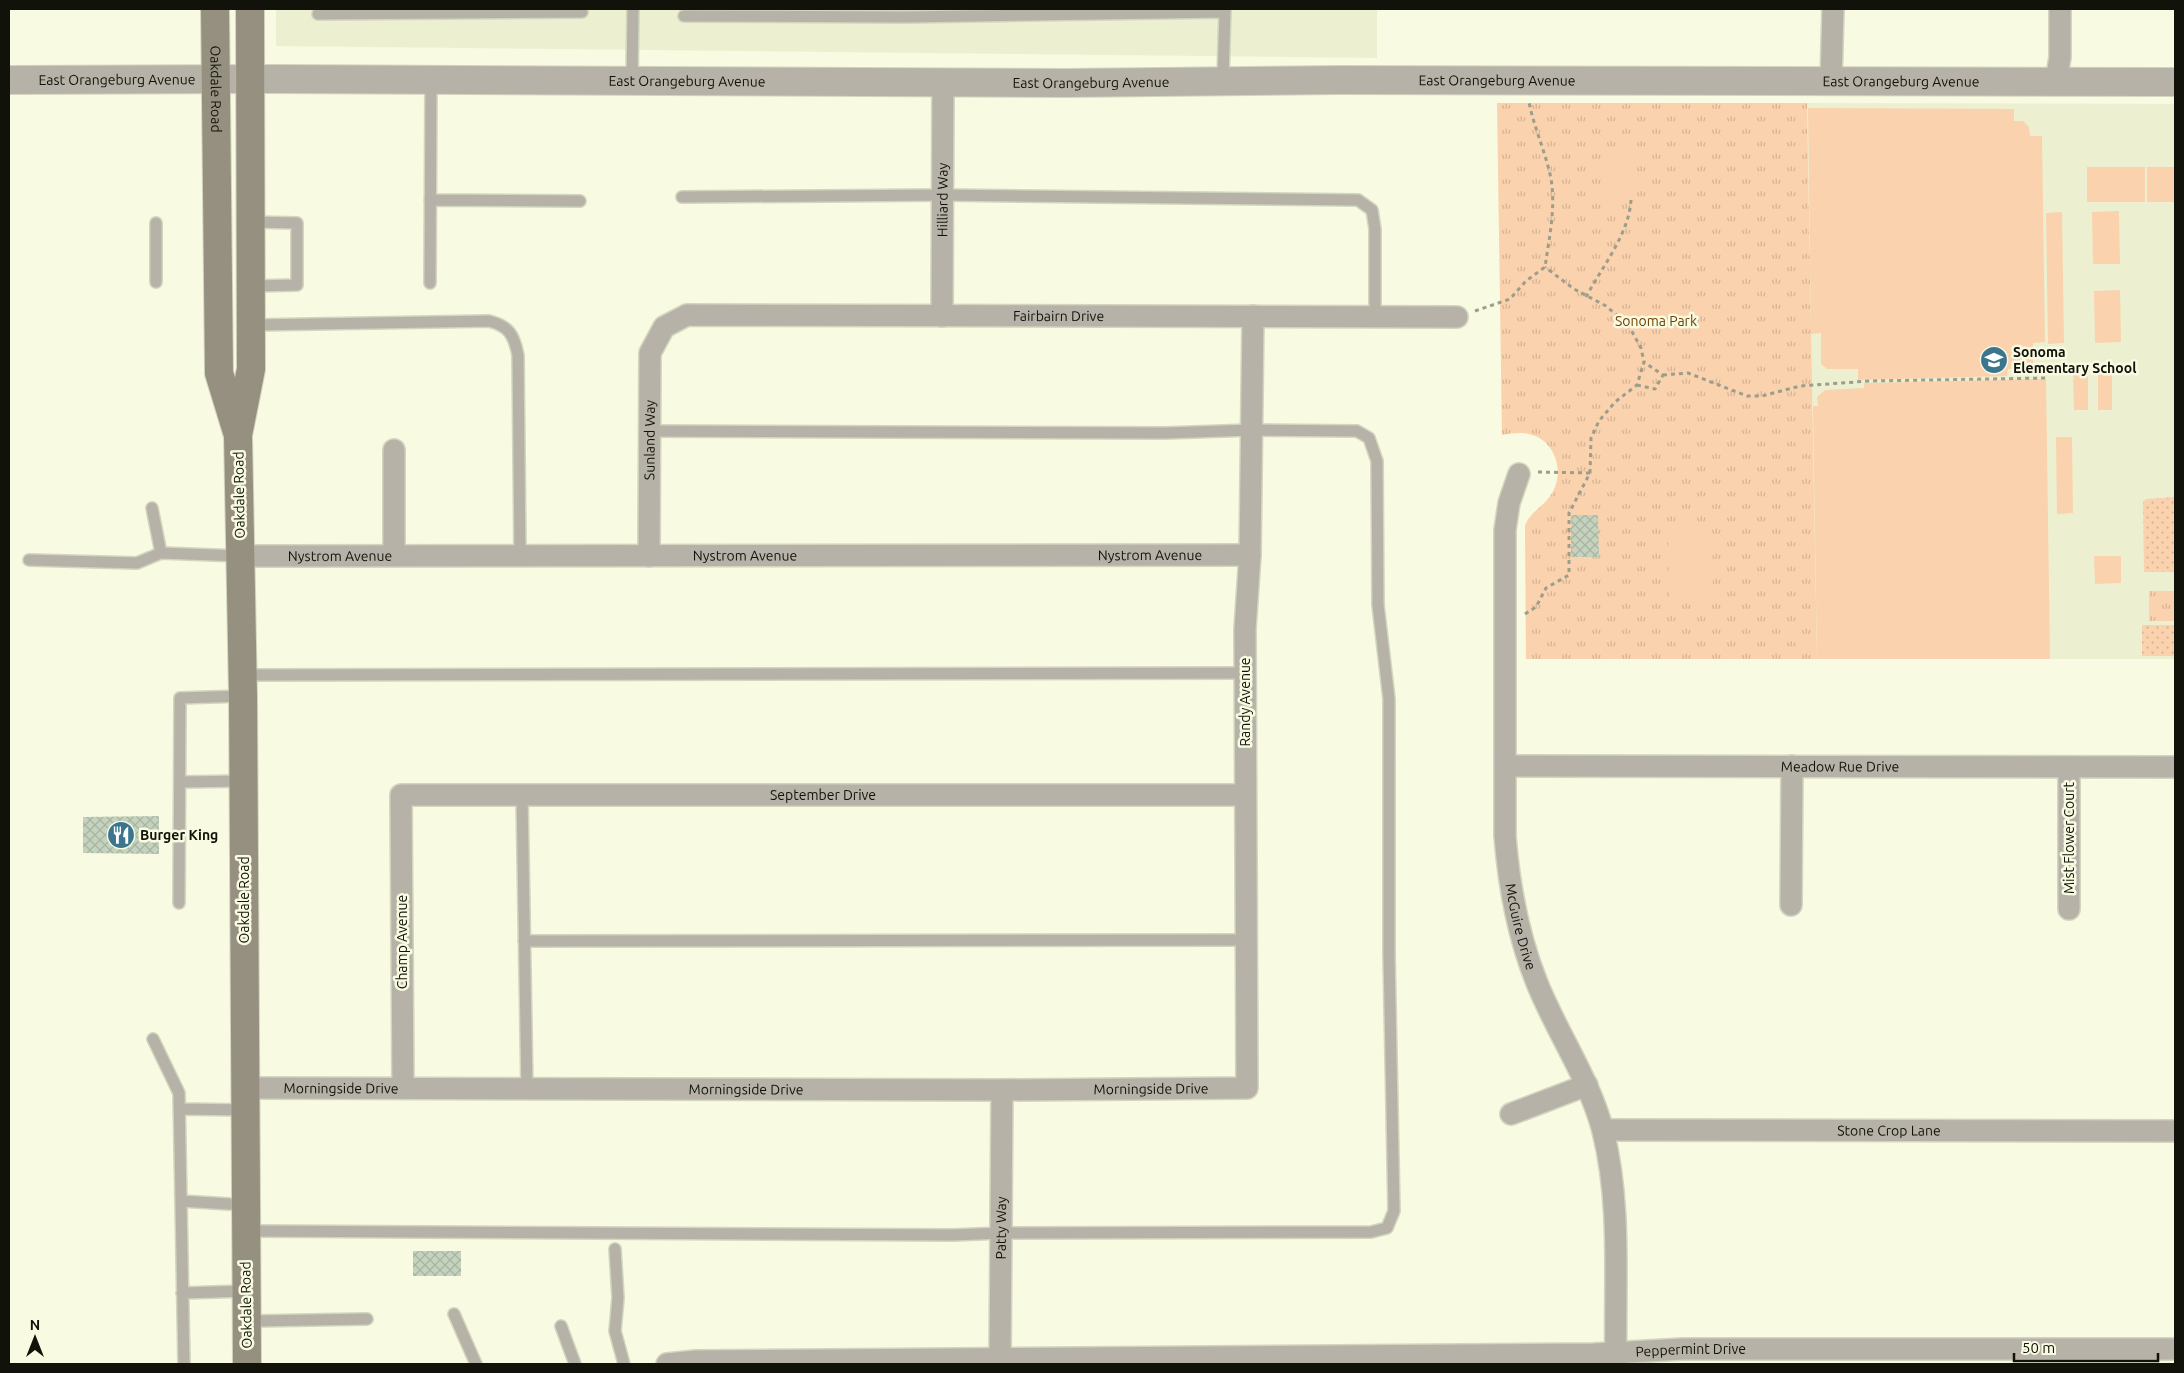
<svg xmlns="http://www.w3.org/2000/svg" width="2184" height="1373" font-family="Ubuntu,sans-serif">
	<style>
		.built { fill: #edf0d0 }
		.grass { fill: url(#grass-dots) }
		.park { fill: url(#park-tufts) }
		.pitch { fill: #fad2ad }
		.building { fill: url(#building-cross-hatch) }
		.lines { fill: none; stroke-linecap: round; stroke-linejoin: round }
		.service-casing { stroke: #d3d5be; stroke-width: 14 }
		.minor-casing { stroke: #d3d5be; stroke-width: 24 }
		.tertiary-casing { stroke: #d3d5be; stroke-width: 30 }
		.secondary-casing { stroke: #d3d5be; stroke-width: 30 }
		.path { stroke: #9c9d8b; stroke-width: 3; stroke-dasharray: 4 4; stroke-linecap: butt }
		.service { stroke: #b6b2a8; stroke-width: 11 }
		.minor { stroke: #b6b2a8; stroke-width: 21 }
		.tertiary { stroke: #b6b2a8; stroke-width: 28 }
		.secondary { stroke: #969081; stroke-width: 28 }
		.labels { text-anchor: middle; stroke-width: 5; stroke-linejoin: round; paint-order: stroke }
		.street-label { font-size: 14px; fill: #111209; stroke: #f8fae1 }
		.park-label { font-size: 14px; fill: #724206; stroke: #f8fae1 }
		.poi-label { font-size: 14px; font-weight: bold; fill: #111209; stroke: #f8fae1; text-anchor: start }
	</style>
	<defs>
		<pattern id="grass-dots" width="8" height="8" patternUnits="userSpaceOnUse" patternTransform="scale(1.25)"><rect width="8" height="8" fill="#fad2ad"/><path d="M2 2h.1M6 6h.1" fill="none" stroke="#d5b394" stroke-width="1.8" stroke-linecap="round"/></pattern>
		<pattern id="park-tufts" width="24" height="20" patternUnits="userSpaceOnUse" patternTransform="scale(1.25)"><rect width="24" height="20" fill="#fad2ad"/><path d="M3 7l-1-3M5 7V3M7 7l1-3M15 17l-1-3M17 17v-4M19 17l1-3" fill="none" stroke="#d5b394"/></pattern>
		<pattern id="building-cross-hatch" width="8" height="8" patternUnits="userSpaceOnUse" patternTransform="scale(1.25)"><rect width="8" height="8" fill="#c5d3be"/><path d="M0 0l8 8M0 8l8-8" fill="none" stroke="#a8b4a2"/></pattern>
	</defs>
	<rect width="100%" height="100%" fill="#f8fae1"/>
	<path class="built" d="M276 9H1377V58L276 46Z
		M1807 103 2175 104V659H1817Z"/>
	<path class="grass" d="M2175 497V572H2144L2143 502 2146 499Z
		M2142 625H2175V656H2142Z"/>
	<path class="park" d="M1497 103H1807L1817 659H1526L1525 526C1529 514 1539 509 1547 500 1562 483 1561 459 1546 443 1533 431 1518 432 1502 435Z
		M2149 591H2175V621H2149Z"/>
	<path class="pitch" d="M1808 108 2014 109V121H2023L2029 127 2030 136H2042L2045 342 2033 343V364L2028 369H2008L2007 376 1858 380V369H1827L1821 364V333L1811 334Z
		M1601 150H1633V200H1601Z
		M2087 167H2145V202H2087Z
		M2147 167H2175V202H2147Z
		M2119 211 2120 264H2093L2092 212Z
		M2062 212 2064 343 2048 344 2046 213Z
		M2120 290 2121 342 2095 343 2094 291Z
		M2088 367V410H2074L2073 368Z
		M2098 367H2112V410H2098Z
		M2046 379 2050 659H1817L1813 406H1818L1817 397 1825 390 1864 388V383Z
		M2056 437H2072L2073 513 2057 514Z
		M1712 524 1713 598 1669 599 1668 525Z
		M2094 556H2121V583L2095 584Z"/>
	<path class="building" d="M1571 515H1598L1599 557H1571Z
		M159 816V854L83 853V817Z
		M413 1251H461V1276H413Z"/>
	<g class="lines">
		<g class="service-casing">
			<path id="service" d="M318 14 582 12
				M684 16 905 17 1225 12
				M1223 80 1225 9
				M632 81 633 9
				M682 197 942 195 1358 200 1372 210 1375 229V317
				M430 200 580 201
				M156 282V223
				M430 283 431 80
				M250 286 297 285V223L251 222
				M250 325 489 321C509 326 514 335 518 355L520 555
				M152 508 161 553
				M29 560 137 563 161 553 240 556
				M243 675 1245 673
				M180 782 243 781
				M522 795 527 1089
				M179 903 180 698 243 696
				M524 941 1246 940
				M153 1039 179 1093 184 1364
				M180 1109 245 1110
				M181 1201 245 1205
				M247 1231 953 1235 1002 1233 1371 1232 1387 1228 1394 1211 1389 954V699L1378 605 1377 461 1369 438 1357 431 1252 430 1165 433 649 431
				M615 1249 618 1298 615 1331 624 1364
				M182 1293 246 1291
				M454 1314 476 1364
				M247 1321 367 1319
				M561 1326 575 1364"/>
		</g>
		<g class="minor-casing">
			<g id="minor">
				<path d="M1831 82 1833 9"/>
				<path d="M2056 82 2060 57V9"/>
				<path id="s1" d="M942 316 943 82"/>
				<path id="s2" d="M1519 474 1509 503 1505 530V836C1509 886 1518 936 1537 983 1557 1033 1589 1078 1603 1131 1622 1207 1614 1287 1616 1364"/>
				<path d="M394 555V450"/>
				<path id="s3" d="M240 556 1250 555"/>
				<path id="s4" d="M649 556 650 353 664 327 687 315 1457 317"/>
				<path id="s5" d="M1505 766 2175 767"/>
				<path d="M2069 767V909"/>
				<path d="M1791 905 1792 766"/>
				<path id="s6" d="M245 1088 1002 1090 1247 1088 1245 629 1250 555 1253 316"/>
				<path id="s7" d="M403 1088 401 795H1245"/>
				<path d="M1511 1114 1587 1085"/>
				<path id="s8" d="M1603 1130 2175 1131"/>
				<path id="s9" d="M667 1364 696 1361 1594 1354 1683 1349H2175"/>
				<path id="s10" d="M1000 1364 1002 1090"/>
			</g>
		</g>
		<g class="tertiary-casing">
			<g id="tertiary">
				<path id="s11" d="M9 80 280 79 1066 83 1340 80 2175 82"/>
			</g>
		</g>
		<g class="secondary-casing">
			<g id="secondary">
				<path id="s12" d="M215 9 219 373 237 432"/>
				<path d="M247 1364 243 696 238 435 251 369 250 9"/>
			</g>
		</g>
		<path class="path" d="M1586 297C1602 267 1629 234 1631 200
			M1475 311 1510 299 1526 281 1545 267C1549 239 1556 208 1551 179 1546 153 1534 128 1529 102
			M1663 375 1688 373 1747 396H1762L1800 386 1869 381 2046 378
			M1637 385 1655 389 1663 375 1644 362
			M1538 472 1590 473
			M1525 614 1536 607 1546 588 1569 575V513L1590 473 1591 438 1599 421 1615 402 1637 385 1644 362 1641 348 1630 328 1619 317 1606 306 1574 289 1545 267"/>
		<use href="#service" class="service"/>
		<use href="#minor" class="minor"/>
		<use href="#tertiary" class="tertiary"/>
		<use href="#secondary" class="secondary"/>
	</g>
	<defs>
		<g id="school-disc" transform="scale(1.4375)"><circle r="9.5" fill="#3b758e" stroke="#f8fae1"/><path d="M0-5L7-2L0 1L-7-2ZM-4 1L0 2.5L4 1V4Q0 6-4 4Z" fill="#fff"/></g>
		<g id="restaurant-disc" transform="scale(1.4375)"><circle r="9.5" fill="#3b758e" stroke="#f8fae1"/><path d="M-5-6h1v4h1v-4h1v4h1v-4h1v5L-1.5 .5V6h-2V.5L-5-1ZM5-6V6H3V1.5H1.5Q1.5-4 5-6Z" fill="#fff"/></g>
	</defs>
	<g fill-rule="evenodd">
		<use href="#school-disc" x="1994" y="360"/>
		<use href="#restaurant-disc" x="121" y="835"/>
	</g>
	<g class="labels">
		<g class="street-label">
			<text dy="5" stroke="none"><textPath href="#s11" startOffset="108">East Orangeburg Avenue</textPath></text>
			<text dy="5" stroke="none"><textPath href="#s11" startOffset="678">East Orangeburg Avenue</textPath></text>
			<text dy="5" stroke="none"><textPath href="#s11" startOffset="1488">East Orangeburg Avenue</textPath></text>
			<text dy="5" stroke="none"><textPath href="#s11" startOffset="1082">East Orangeburg Avenue</textPath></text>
			<text dy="5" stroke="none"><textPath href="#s11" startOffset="1892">East Orangeburg Avenue</textPath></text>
			<text dy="5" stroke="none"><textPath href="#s12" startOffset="80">Oakdale Road</textPath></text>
			<text dy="5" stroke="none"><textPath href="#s1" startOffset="116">Hilliard Way</textPath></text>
			<text dy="5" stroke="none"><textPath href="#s4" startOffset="630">Fairbairn Drive</textPath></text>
			<text dy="5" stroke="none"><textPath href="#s4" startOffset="116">Sunland Way</textPath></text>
			<text transform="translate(239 495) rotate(-91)" y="5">Oakdale Road</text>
			<text dy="5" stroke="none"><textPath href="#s3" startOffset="100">Nystrom Avenue</textPath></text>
			<text dy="5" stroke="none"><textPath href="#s3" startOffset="505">Nystrom Avenue</textPath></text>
			<text dy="5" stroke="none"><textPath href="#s3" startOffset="910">Nystrom Avenue</textPath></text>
			<text transform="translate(1245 702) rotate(-90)" y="5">Randy Avenue</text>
			<text dy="5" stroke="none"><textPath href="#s5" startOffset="335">Meadow Rue Drive</textPath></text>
			<text dy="5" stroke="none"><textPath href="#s7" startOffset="715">September Drive</textPath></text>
			<text transform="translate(2069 838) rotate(-90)" y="5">Mist Flower Court</text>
			<text transform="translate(244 900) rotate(-90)" y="5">Oakdale Road</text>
			<text dy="5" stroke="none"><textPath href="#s2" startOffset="456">McGuire Drive</textPath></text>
			<text transform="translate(402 942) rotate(-90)" y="5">Champ Avenue</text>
			<text dy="5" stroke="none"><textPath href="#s6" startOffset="96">Morningside Drive</textPath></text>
			<text dy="5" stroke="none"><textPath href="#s6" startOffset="906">Morningside Drive</textPath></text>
			<text dy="5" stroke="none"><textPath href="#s6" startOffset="501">Morningside Drive</textPath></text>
			<text dy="5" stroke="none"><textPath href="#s8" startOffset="286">Stone Crop Lane</textPath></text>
			<text dy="5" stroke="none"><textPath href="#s10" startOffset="136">Patty Way</textPath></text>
			<text transform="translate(246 1305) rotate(-91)" y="5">Oakdale Road</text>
			<text dy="5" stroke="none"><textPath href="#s9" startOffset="1024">Peppermint Drive</textPath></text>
		</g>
		<g class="park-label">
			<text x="1656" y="326">Sonoma Park</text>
		</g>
		<g class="poi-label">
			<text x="2013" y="357">Sonoma<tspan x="2013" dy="16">Elementary School</tspan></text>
			<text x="140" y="840">Burger King</text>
		</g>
	</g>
	<rect width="2184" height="1373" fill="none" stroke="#111209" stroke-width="20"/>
	<g transform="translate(35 1338)" stroke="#f8fae1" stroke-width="4" paint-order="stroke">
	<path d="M0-4L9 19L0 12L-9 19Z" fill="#111209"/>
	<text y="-8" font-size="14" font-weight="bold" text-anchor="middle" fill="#111209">N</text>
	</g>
	<path d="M2014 1353v8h144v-8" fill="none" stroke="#111209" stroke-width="2.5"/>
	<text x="2022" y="1353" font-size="15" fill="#111209" stroke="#f8fae1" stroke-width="4" paint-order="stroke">50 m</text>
</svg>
